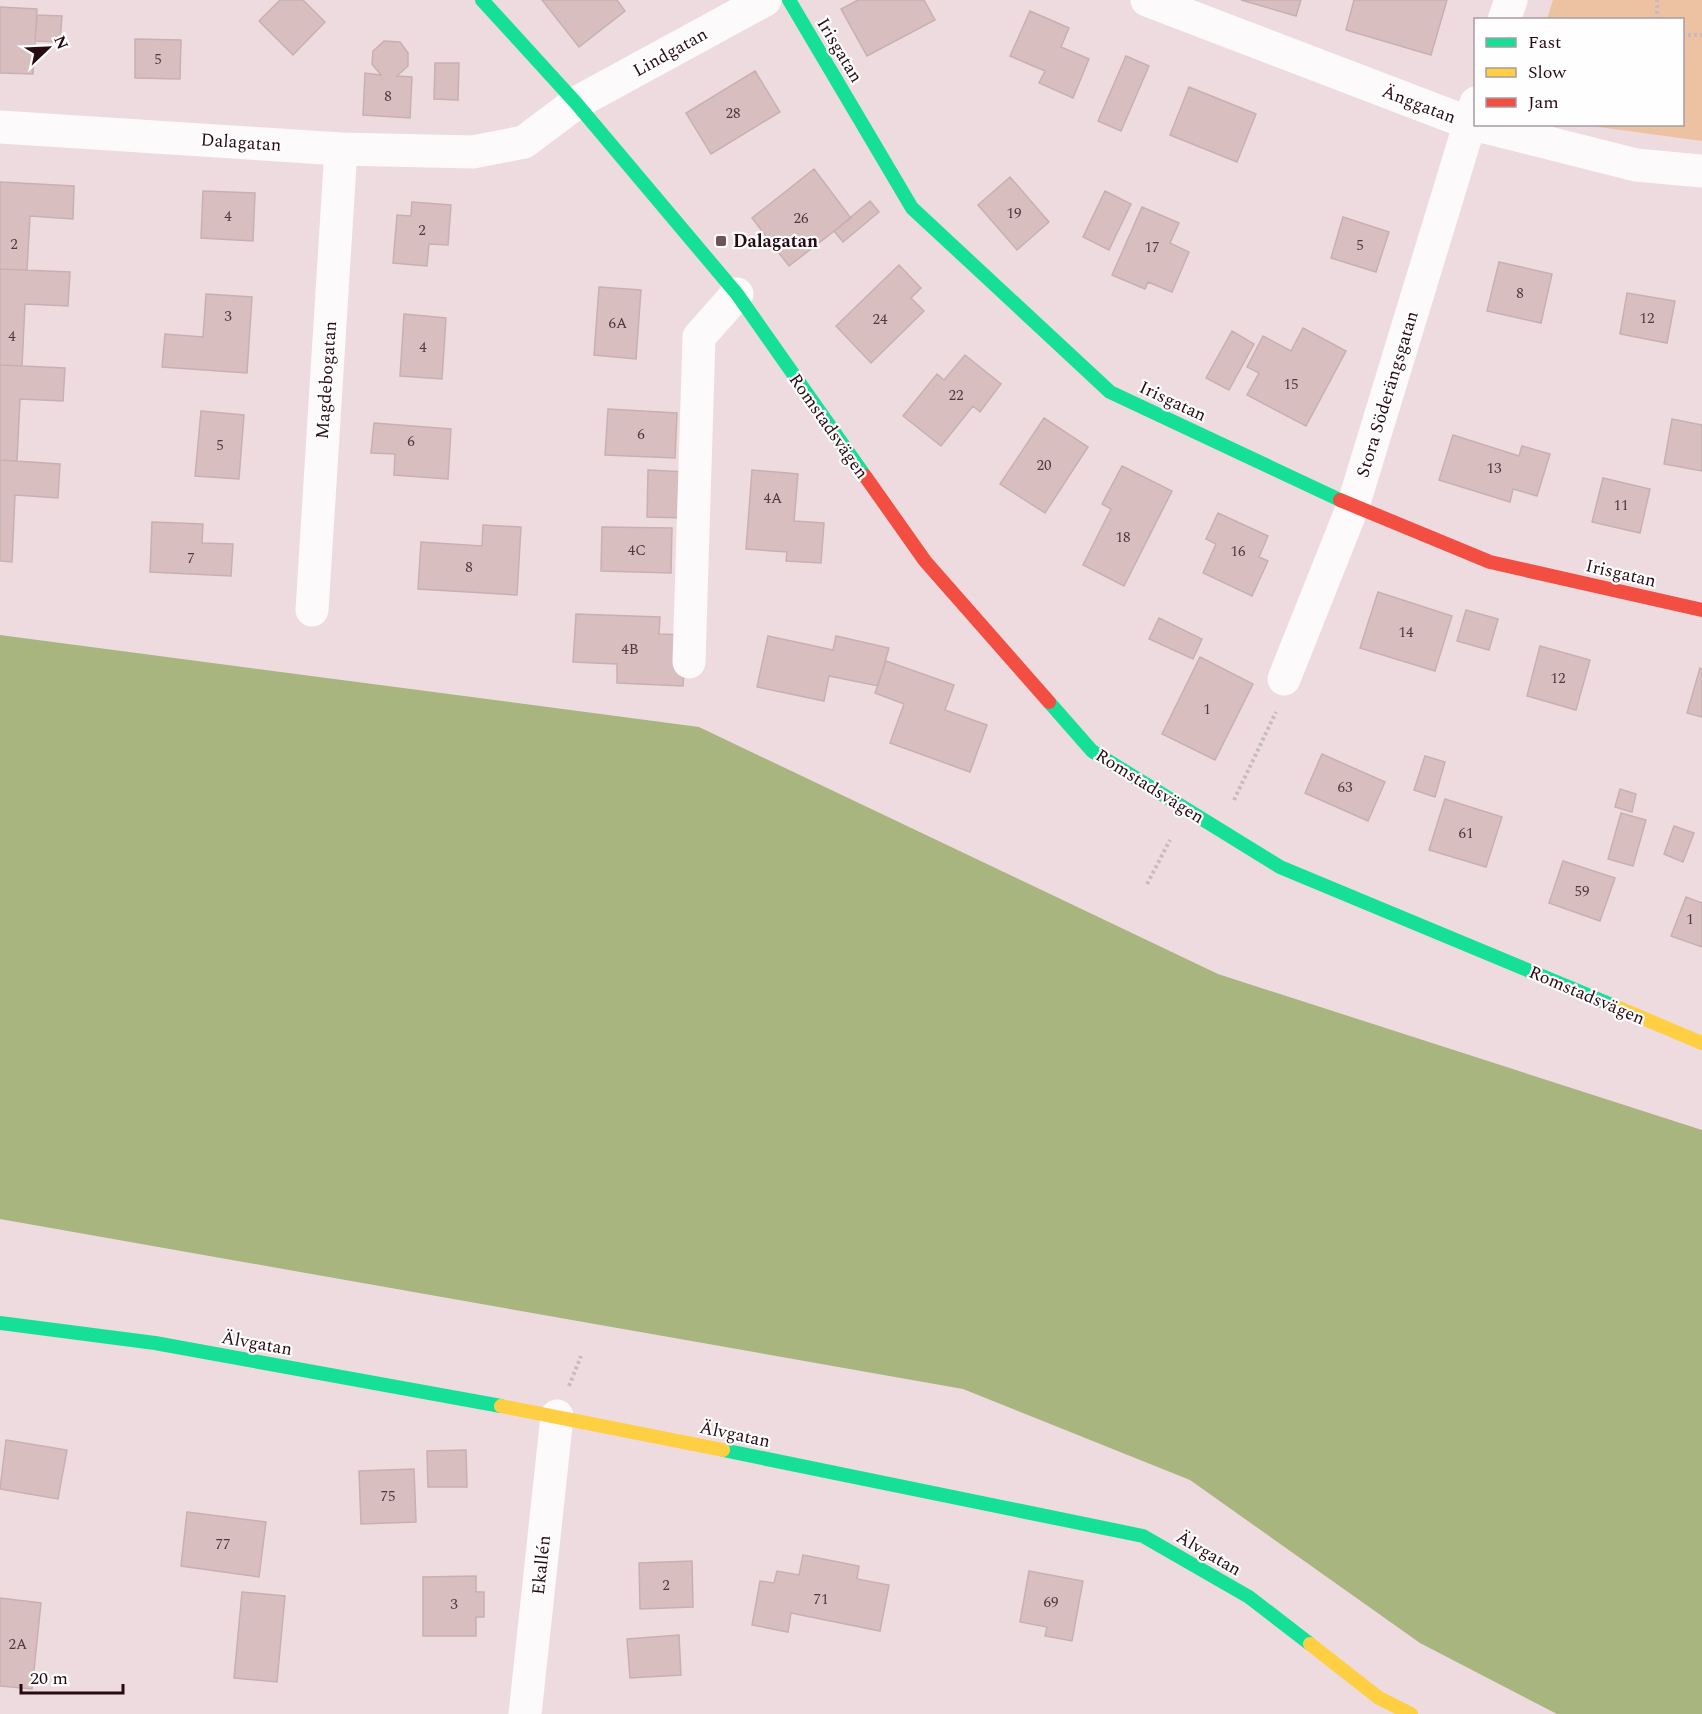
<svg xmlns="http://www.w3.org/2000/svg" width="1702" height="1714" font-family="Spectral,serif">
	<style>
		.green { fill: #edc2a2 }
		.water { fill: #a8b57e }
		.building { fill: #d8bebf; stroke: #c8b0b1; stroke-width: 1.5 }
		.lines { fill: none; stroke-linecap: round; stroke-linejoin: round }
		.path { stroke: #c6bcbe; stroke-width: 4; stroke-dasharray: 3 3; stroke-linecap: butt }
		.street { stroke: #fcfafa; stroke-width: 33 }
		.fast { stroke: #16e098; stroke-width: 14 }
		.slow { stroke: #ffcf43; stroke-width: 14 }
		.jam { stroke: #f24e42; stroke-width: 14 }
		.poi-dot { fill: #6d535a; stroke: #fefefe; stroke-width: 2 }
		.labels { text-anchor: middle; stroke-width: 4.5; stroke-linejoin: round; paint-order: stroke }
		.number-label { font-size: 15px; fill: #54373e }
		.street-label { font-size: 18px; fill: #280a13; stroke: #fefefe }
		.poi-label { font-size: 18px; font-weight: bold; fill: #280a13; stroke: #fefefe; text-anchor: start }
	</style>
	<rect width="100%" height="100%" fill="#eedbdf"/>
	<path class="green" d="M1553 0H1702V141L1584 125 1682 124V20L1547 19Z"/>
	<path class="water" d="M0 635 699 727 1218 974 1702 1130V1714H1557L1420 1643 1190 1480 963 1389 0 1219Z"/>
	<path class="building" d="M280 0H303L325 22 293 55 259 21Z
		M542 0H617L625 11 579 47Z
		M858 0H924L935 20 867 56 841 9Z
		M1241 0H1301L1296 16Z
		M1354 0H1447L1431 55 1346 30Z
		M0 7 37 9 33 74 0 73Z
		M1030 11 1069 28 1061 47 1089 59 1073 98 1039 83 1045 71 1010 56Z
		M37 15 62 16 60 42 35 41Z
		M135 39 181 40 180 79 135 78Z
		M384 41 400 42 408 53V66L397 76 412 77 410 118 363 115 365 73 381 75 372 64 373 51Z
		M1126 56 1149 66 1121 131 1098 121Z
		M435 63H459L458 100 434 99Z
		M755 71 780 112 711 154 686 113Z
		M1189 87 1256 114 1237 162 1170 135Z
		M814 169 851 218 789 266 752 218Z
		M1010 177 1049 222 1017 250 978 205Z
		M0 182 74 186 73 219 30 216 27 270 0 269Z
		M203 191 255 193 253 241 201 238Z
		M1105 191 1131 204 1109 250 1083 237Z
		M870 201 879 212 843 242 834 231Z
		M412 202 451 205 448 245 429 244 427 266 393 263 397 215 411 216Z
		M1142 207 1179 223 1170 243 1189 252 1172 292 1148 282 1145 289 1112 275Z
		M1343 217 1389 232 1376 272 1331 258Z
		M1499 262 1552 274 1541 323 1487 311Z
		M899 265 921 288 911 298 924 311 871 363 836 326Z
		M0 269 70 272 68 306 25 304 22 366 0 365Z
		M599 287 641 290 636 359 594 355Z
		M1627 293 1675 301 1667 343 1620 334Z
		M206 294 252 297 247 373 162 367 165 334 203 337Z
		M404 314 446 318 442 379 400 376Z
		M1303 328 1346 351 1306 426 1247 395 1259 373 1247 367 1263 336 1291 351Z
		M1232 331 1254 344 1229 390 1206 378Z
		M965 355 1001 384 980 412 973 406 941 446 903 416 937 374 944 380Z
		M0 365 65 368 63 401 20 399 17 461 0 460Z
		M608 409 677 413 675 458 605 455Z
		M201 411 244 415 239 479 195 476Z
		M1044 418 1088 447 1045 513 1000 484Z
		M1672 419 1702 425V471L1664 464Z
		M374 423 451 429 448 479 394 475 395 454 371 453Z
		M1453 435 1519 456 1522 446 1550 454 1537 496 1513 489 1510 502 1439 480Z
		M0 460 60 464 58 498 15 495 12 562 0 561Z
		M1122 466 1172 491 1124 586 1083 565 1111 509 1102 504Z
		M648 470 687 472 685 518 647 517Z
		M752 470 798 474 794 521 824 523 821 563 786 561 787 552 746 549Z
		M1603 478 1650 489 1640 533 1592 522Z
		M1218 513 1268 536 1259 557 1268 561 1252 596 1203 573 1216 544 1206 539Z
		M152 522 203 524 202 543 233 544 231 576 150 572Z
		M483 525 521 527 517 595 418 589 421 542 482 546Z
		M602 527 672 528 671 573 601 571Z
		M1378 592 1452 616 1435 671 1360 648Z
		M1466 610 1498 619 1489 650 1457 641Z
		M576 614 660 617 659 634 686 635 683 686 617 683V664L573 662Z
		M1159 618 1202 639 1193 659 1149 639Z
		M768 636 833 650 836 636 889 648 878 686 829 676 824 701 757 687Z
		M1540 646 1590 660 1576 710 1527 696Z
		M1200 657 1253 684 1215 760 1162 734Z
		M886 661 954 685 945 710 987 725 970 772 890 743 904 704 875 693Z
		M1700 668 1702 669V717L1687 713Z
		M1322 754 1385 782 1368 821 1305 793Z
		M1425 756 1445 762 1435 797 1414 790Z
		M1620 789 1636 794 1632 812 1615 807Z
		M1445 799 1502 817 1486 867 1429 850Z
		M1621 813 1646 820 1633 866 1608 859Z
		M1674 826 1694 833 1683 862 1664 854Z
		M1563 861 1615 878 1600 921 1549 903Z
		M1686 897 1702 903V947L1671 936Z
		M6 1440 67 1450 58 1499 0 1489Z
		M466 1450 467 1487H428L427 1451Z
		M414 1469 416 1522 361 1524 359 1471Z
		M187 1512 266 1522 259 1577 181 1566Z
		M803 1555 859 1566 857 1579 889 1585 880 1631 791 1613 788 1632 752 1625 760 1581 774 1583 777 1571 799 1575Z
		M692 1561 693 1607 640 1609 639 1563Z
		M1029 1571 1083 1581 1072 1641 1045 1636 1047 1627 1020 1622Z
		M476 1576V1592H484V1617H476V1636H423V1577Z
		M242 1592 285 1596 277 1682 234 1678Z
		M0 1598 41 1603 32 1689 0 1686Z
		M679 1635 681 1675 630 1678 627 1639Z"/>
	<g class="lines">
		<path class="path" d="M1657 20V0
			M1682 35H1702
			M1234 800 1276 712
			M1147 884 1170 840
			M569 1386 581 1356"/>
		<path class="street" d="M1147 0 1469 123 1636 165 1702 171
			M1504 20 1511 0
			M0 127 341 149 473 152 524 142 576 103 765 0
			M312 610 341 149
			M689 662 699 337 737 294
			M1284 679 1353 506 1476 103
			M525 1714 557 1416"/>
		<path class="fast" d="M482 0 576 103 737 294 865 476
			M789 0 912 208 1110 392 1340 500
			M1049 702 1092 751 1280 867 1614 1006
			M0 1323 155 1343 501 1406
			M723 1450 1143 1536 1249 1597 1310 1644"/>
		<path class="slow" d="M1614 1006 1702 1043
			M501 1406 723 1450
			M1310 1644 1379 1698 1411 1714"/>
		<path class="jam" d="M865 476 925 561 1049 702
			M1340 500 1490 562 1702 610"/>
	</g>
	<rect class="poi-dot" x="715" y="235" width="12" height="12" rx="3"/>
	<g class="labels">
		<g class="number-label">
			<text x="158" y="64">5</text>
			<text x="388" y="101">8</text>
			<text x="733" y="118">28</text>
			<text x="1014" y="218">19</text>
			<text x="228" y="221">4</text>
			<text x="801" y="223">26</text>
			<text x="422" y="235">2</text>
			<text x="14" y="249">2</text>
			<text x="1360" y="250">5</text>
			<text x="1152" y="252">17</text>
			<text x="1520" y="298">8</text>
			<text x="228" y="321">3</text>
			<text x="1647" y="323">12</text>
			<text x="880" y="324">24</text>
			<text x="618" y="328">6A</text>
			<text x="12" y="341">4</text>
			<text x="423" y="352">4</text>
			<text x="1291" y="389">15</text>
			<text x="956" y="400">22</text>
			<text x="641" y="439">6</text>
			<text x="411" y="446">6</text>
			<text x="220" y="450">5</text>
			<text x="1044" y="470">20</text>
			<text x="1494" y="473">13</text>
			<text x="773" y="503">4A</text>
			<text x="1621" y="510">11</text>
			<text x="1123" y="542">18</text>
			<text x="637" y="555">4C</text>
			<text x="1238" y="556">16</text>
			<text x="191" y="563">7</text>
			<text x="469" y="572">8</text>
			<text x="1406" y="637">14</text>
			<text x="630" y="654">4B</text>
			<text x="1558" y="683">12</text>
			<text x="1207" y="714">1</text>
			<text x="1345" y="792">63</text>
			<text x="1466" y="838">61</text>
			<text x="1582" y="896">59</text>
			<text x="1690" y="924">1</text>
			<text x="388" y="1501">75</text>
			<text x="223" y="1549">77</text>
			<text x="666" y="1590">2</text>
			<text x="821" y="1604">71</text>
			<text x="1051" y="1607">69</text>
			<text x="454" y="1609">3</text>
			<text x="18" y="1649">2A</text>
		</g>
		<g class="street-label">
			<text transform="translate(840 50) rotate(59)" y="6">Irisgatan</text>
			<text transform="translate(670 52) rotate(-29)" y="6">Lindgatan</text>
			<text transform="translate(1419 104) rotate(21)" y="6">Änggatan</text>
			<text transform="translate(241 142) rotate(4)" y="6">Dalagatan</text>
			<text transform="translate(326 380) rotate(-86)" y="6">Magdebogatan</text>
			<text transform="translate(1387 394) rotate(-73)" y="6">Stora Söderängsgatan</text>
			<text transform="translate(1173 401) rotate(25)" y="6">Irisgatan</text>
			<text transform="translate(829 426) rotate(55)" y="6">Romstadsvägen</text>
			<text transform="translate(1621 573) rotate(13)" y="6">Irisgatan</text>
			<text transform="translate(1150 786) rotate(32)" y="6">Romstadsvägen</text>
			<text transform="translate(1587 995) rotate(23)" y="6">Romstadsvägen</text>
			<text transform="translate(257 1343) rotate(10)" y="6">Älvgatan</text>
			<text transform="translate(735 1434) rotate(12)" y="6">Älvgatan</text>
			<text transform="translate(1209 1553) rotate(30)" y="6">Älvgatan</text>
			<text transform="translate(541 1565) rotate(-84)" y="6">Ekallén</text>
		</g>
		<g class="poi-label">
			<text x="733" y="247">Dalagatan</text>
		</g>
	</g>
	<rect x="1474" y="18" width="210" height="108" fill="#fefefe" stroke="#a89ca0" stroke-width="1.5"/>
	<rect x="1486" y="38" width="30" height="9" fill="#16e098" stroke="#a89ca0" stroke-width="1.5"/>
	<text x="1528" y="48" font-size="18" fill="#280a13">Fast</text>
	<rect x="1486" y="68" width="30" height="9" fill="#ffcf43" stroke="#a89ca0" stroke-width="1.5"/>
	<text x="1528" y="78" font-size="18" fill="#280a13">Slow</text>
	<rect x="1486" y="98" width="30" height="9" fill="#f24e42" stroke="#a89ca0" stroke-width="1.5"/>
	<text x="1528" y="108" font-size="18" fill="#280a13">Jam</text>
	<g transform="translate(48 48) rotate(67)" stroke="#fefefe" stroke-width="4.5" paint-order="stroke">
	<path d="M0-4.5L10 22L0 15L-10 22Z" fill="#280a13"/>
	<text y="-9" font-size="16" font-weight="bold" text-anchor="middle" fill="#280a13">N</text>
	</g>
	<path d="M21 1684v9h102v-9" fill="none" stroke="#280a13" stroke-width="3"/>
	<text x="30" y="1684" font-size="18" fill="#280a13" stroke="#fefefe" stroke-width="4.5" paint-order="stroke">20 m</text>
</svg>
